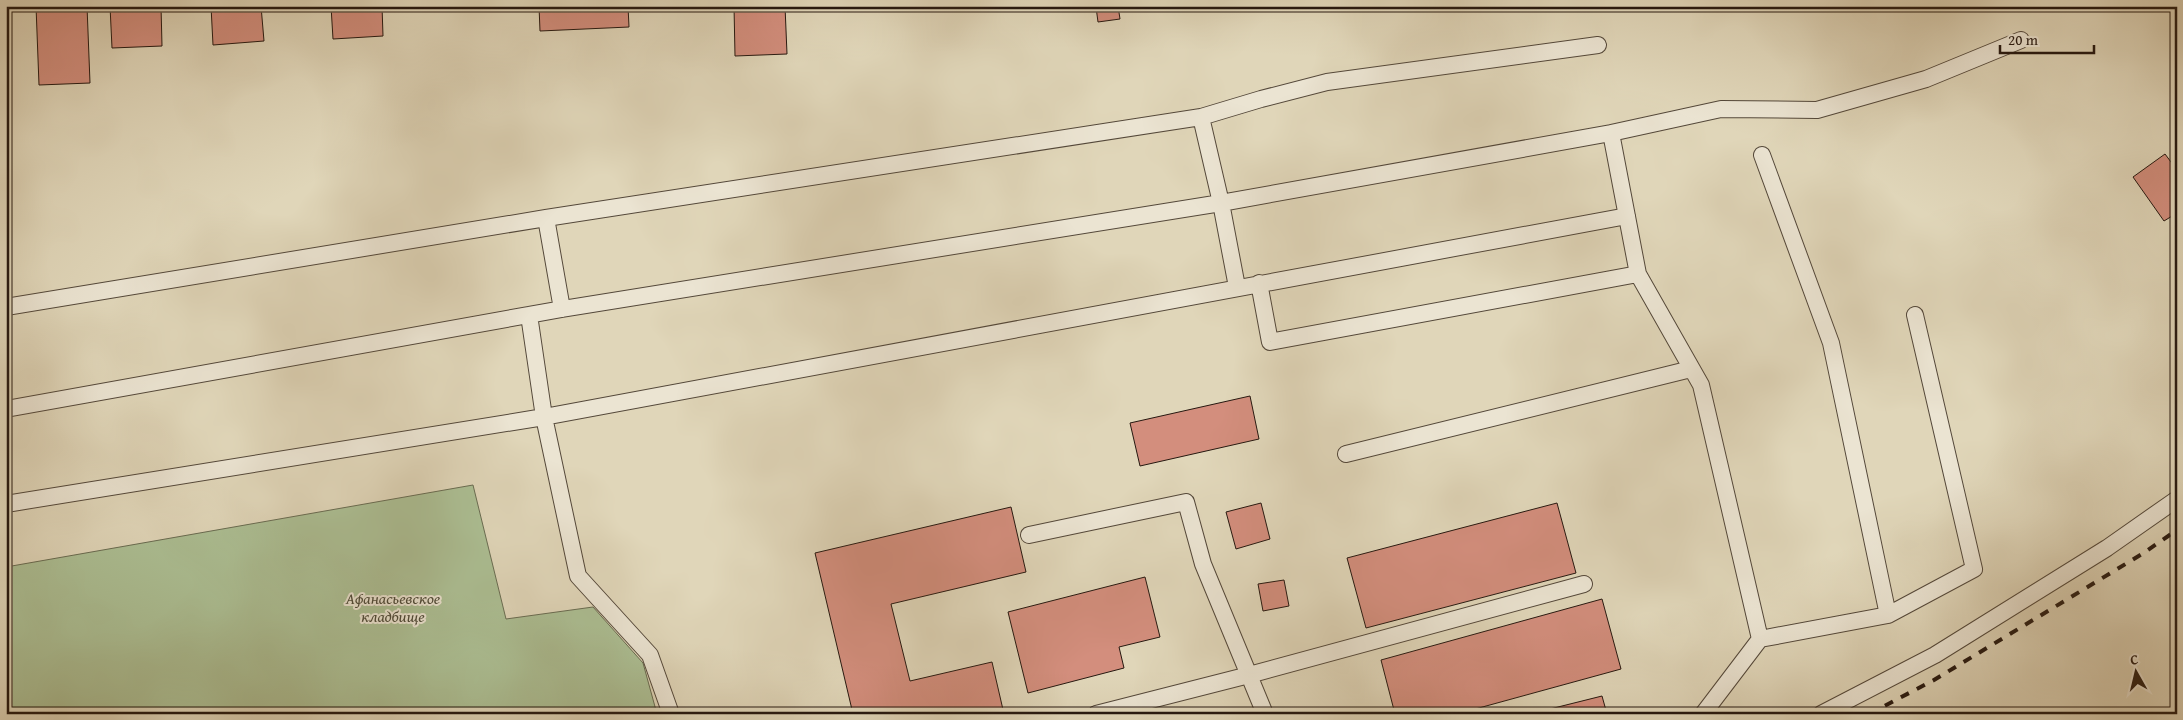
<svg xmlns="http://www.w3.org/2000/svg" width="2183" height="720" font-family="'Gentium Book Plus',serif">
	<style>
		.green { fill: #acbf94; stroke: #696c52 }
		.building { fill: #d38e7d; stroke: #261810 }
		.lines { fill: none; stroke-linecap: round; stroke-linejoin: round }
		.service-casing { stroke: #54483a; stroke-width: 18 }
		.service { stroke: #ebe4d2; stroke-width: 16 }
		.rail { stroke: #261810; stroke-width: 4; stroke-dasharray: 9 9; stroke-linecap: butt }
		.labels { text-anchor: middle; stroke-width: 4; stroke-linejoin: round; paint-order: stroke }
		.park-label { font-size: 16px; font-style: italic; fill: #4e4a38; stroke: #ebe4d2 }
	</style>
	<rect width="100%" height="100%" fill="#e0d6b9"/>
	<filter id="stains"><feTurbulence type="fractalNoise" baseFrequency=".004" numOctaves="4"/><feColorMatrix values="0 0 0 0 .2 0 0 0 0 .09 0 0 0 0 .02 0 0 0 .5 -.17"/></filter>
	<radialGradient id="worn" r=".72"><stop offset=".6" stop-color="#630" stop-opacity="0"/><stop offset="1" stop-color="#630" stop-opacity=".3"/></radialGradient>
	<path class="green" d="M473 485 506 619 593 607 643 663 657 714H6V567Z"/>
	<path class="building" d="M36 6H87L90 83 39 85Z
		M110 6H161L162 46 112 48Z
		M211 6H261L264 41 213 45Z
		M331 6H382L383 36 333 39Z
		M539 6H628L629 27 540 31Z
		M734 6H785L787 54 735 56Z
		M1066 6H1118L1120 19 1098 22 1096 7 1067 10Z
		M2165 154 2177 170V213L2164 221 2133 177Z
		M1250 396 1259 439 1140 466 1130 423Z
		M1261 503 1270 539 1236 549 1226 512Z
		M1557 503 1576 573 1366 628 1347 558Z
		M1011 507 1026 572 891 604 910 681 992 662 1004 714H853L815 553Z
		M1145 577 1160 637 1119 647 1124 668 1028 693 1008 612Z
		M1284 580 1289 606 1263 611 1258 584Z
		M1602 599 1621 669 1457 714H1395L1381 660Z
		M1602 696 1607 714H1530Z"/>
	<g class="lines">
		<g class="service-casing">
			<path id="service" d="M1201 117 1261 99 1327 82 1598 45
				M1611 133 1721 109 1817 110 1926 79 2021 40
				M546 218 1201 117 1221 203 1237 287
				M1259 283 1270 342 1638 274
				M6 307 546 218 562 309
				M529 315 544 417 578 576 650 655 671 714
				M6 409 562 309 1221 203 1611 133 1638 274 1701 385 1760 639 1703 714
				M1346 454 1691 369
				M6 504 544 417 1627 216
				M1029 535 1186 502 1203 564 1265 714
				M1888 615 1974 569 1915 315
				M1760 639 1888 615 1831 343 1762 155
				M1096 714 1249 675 1584 584
				M1821 714 1935 655 2107 548 2177 499"/>
		</g>
		<use href="#service" class="service"/>
		<path class="rail" d="M1869 714 1934 680 2142 554 2177 530"/>
	</g>
	<g class="labels">
		<g class="park-label">
			<text x="393" y="604">Афанасьевское<tspan x="393" dy="18">кладбище</tspan></text>
		</g>
	</g>
	<rect width="2183" height="720" fill="none" stroke="#e0d6b9" stroke-width="25"/>
	<rect x="8" y="8" width="2168" height="705" fill="none" stroke="#261810" stroke-width="2.5"/>
	<rect x="12" y="12" width="2158" height="695" fill="none" stroke="#261810"/>
	<g transform="translate(2136 672) rotate(352)" stroke="#ebe4d2" stroke-width="4" paint-order="stroke">
	<path d="M0-4L9 19L0 12L-9 19Z" fill="#261810"/>
	<text y="-8" font-size="14" font-weight="bold" text-anchor="middle" fill="#261810">С</text>
	</g>
	<path d="M2000 45v8h94v-8" fill="none" stroke="#261810" stroke-width="2.5"/>
	<text x="2008" y="45" font-size="15" fill="#261810" stroke="#ebe4d2" stroke-width="4" paint-order="stroke">20 m</text>
	<rect width="100%" height="100%" filter="url(#stains)"/>
	<rect width="100%" height="100%" fill="url(#worn)"/>
</svg>
